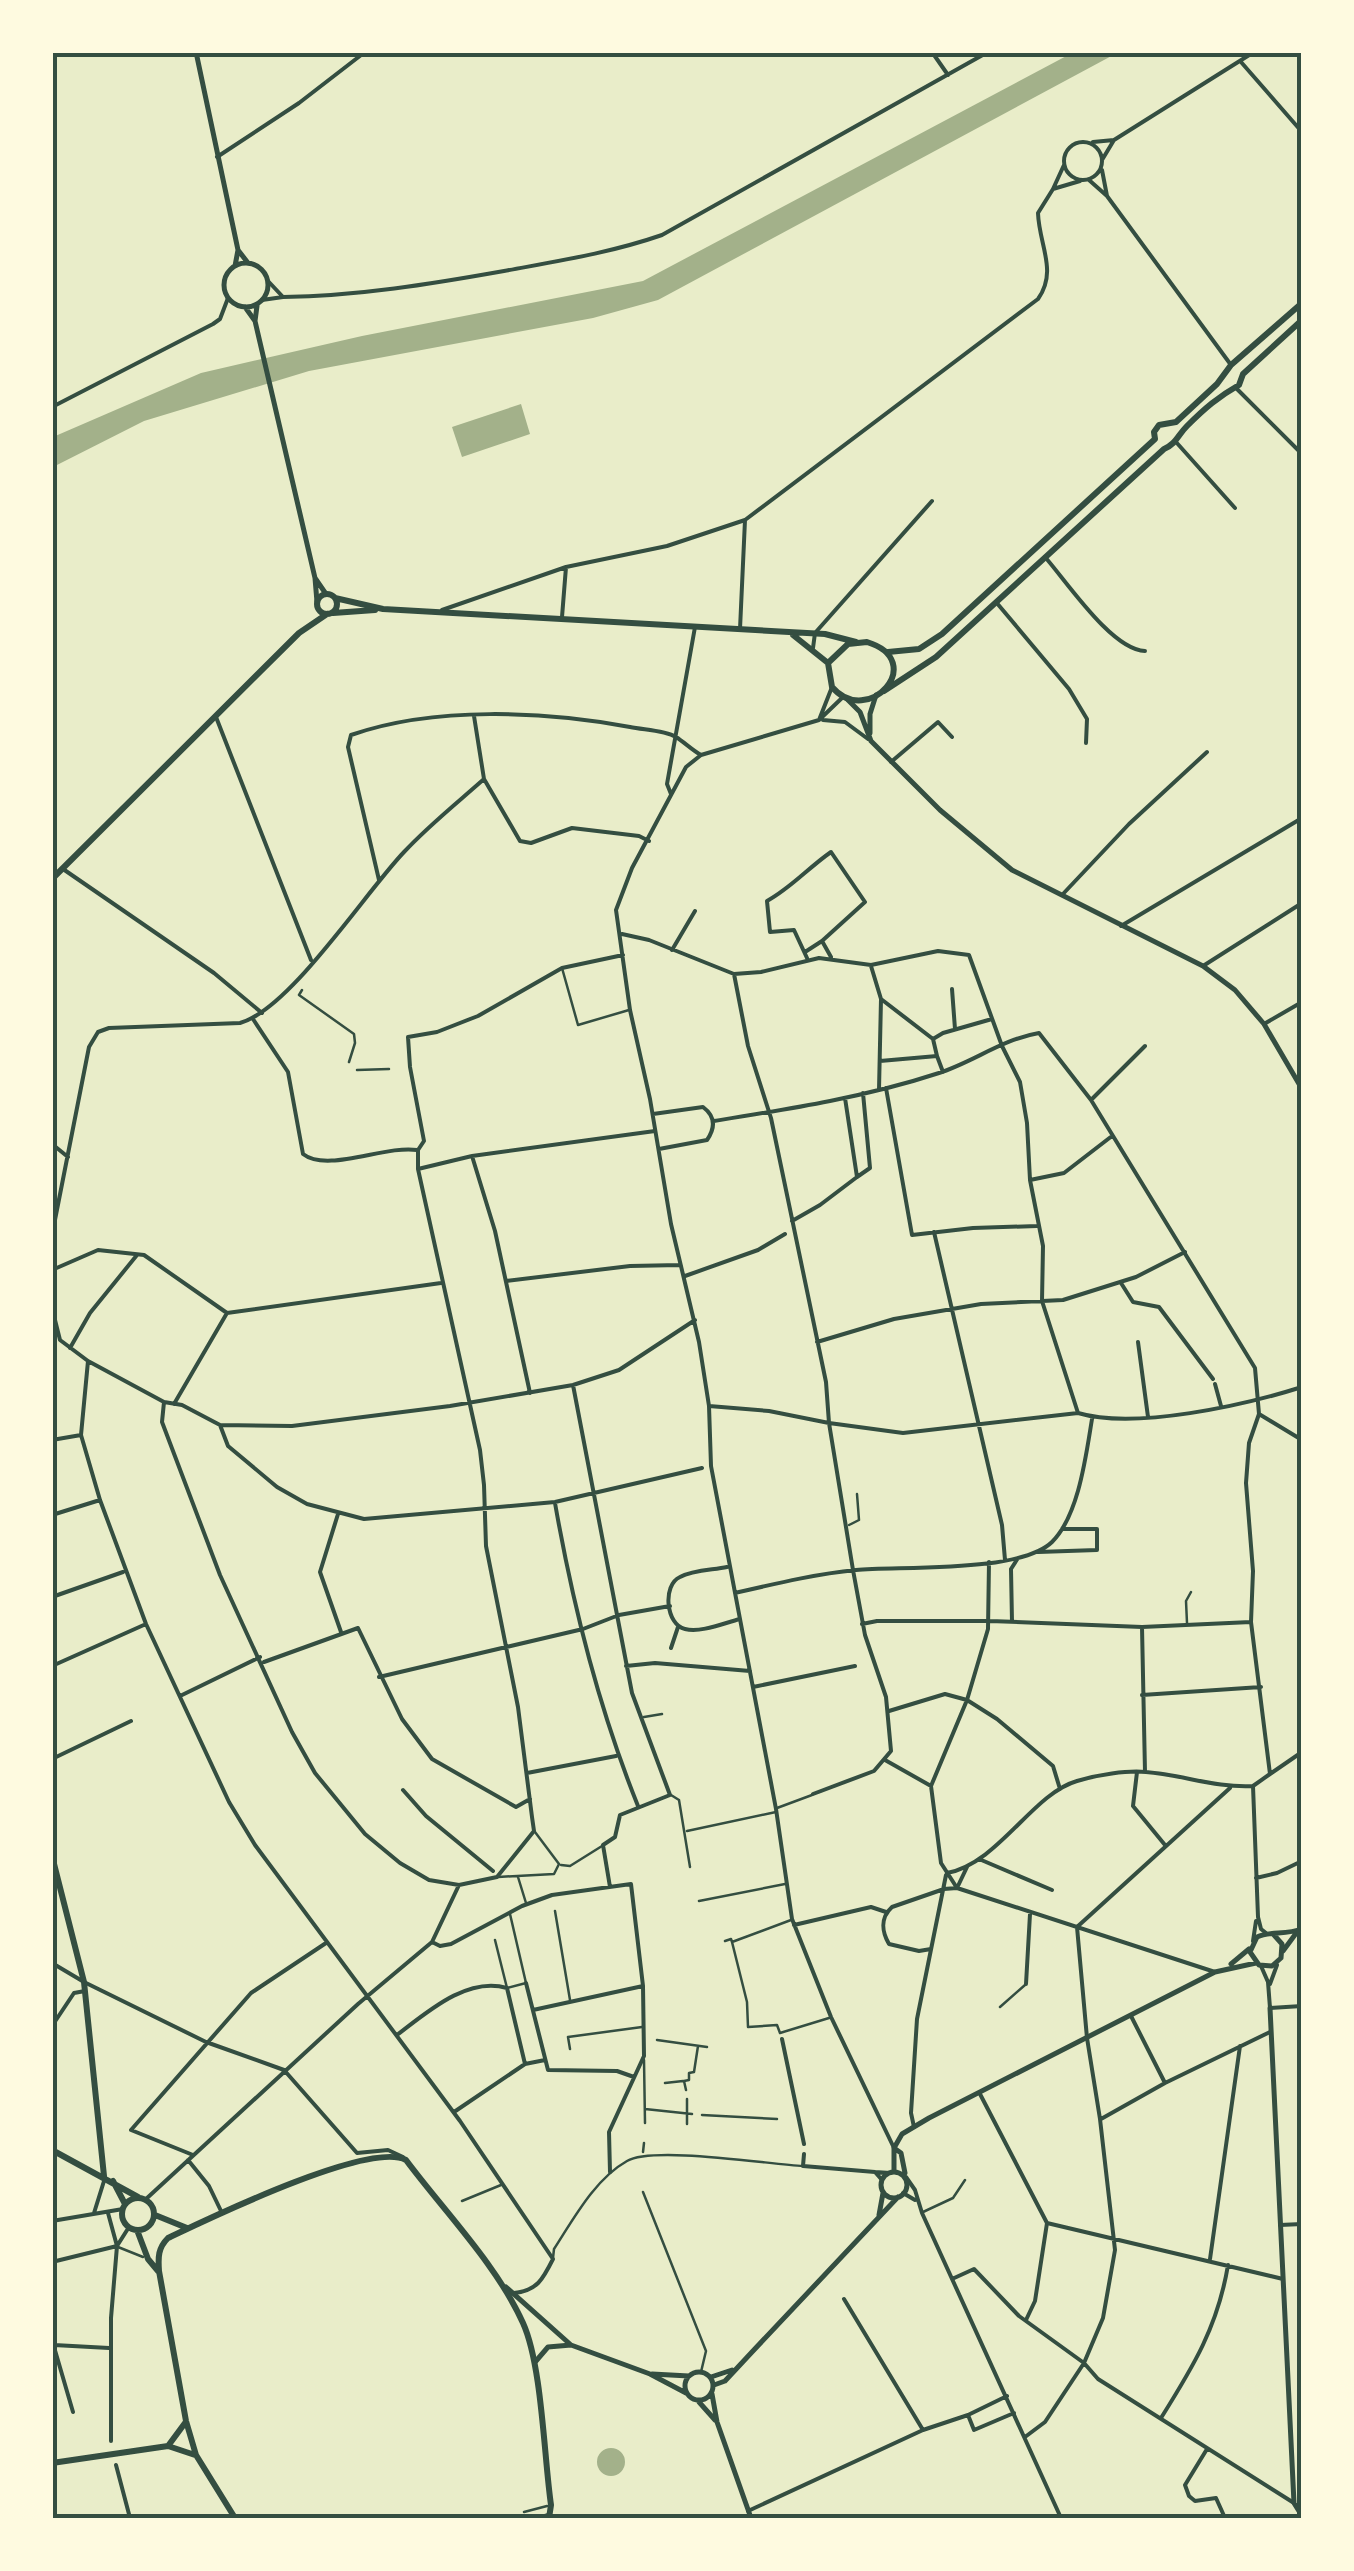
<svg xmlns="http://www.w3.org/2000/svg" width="1354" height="2571" font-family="Cabin,sans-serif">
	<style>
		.water { fill: #a3b18a }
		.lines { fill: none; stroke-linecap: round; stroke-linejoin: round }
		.service { stroke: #344e41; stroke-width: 2.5 }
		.pedestrian { stroke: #344e41; stroke-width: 2.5 }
		.minor { stroke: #344e41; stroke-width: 4 }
		.tertiary { stroke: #344e41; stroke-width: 5 }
		.primary { stroke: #344e41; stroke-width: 6 }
		.neatline { fill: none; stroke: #344e41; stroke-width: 4 }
	</style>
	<rect width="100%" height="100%" fill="#e9edc9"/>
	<path class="water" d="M1072 53H1117L658 300 593 318 309 371 144 421 53 467V437L201 373 362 336 643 281Z
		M521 404 530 434 462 457 452 427Z
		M597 2462a14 14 0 1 1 28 0a14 14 0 1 1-28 0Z"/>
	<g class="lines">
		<path class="service" d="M849 1525 859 1520 857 1494
			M644 1717 662 1714
			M570 2049 568 2037 642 2027
			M643 2192 706 2351 701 2372
			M923 2212 953 2198 965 2180
			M118 2247 143 2257
			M524 2512 547 2506
			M535 2518 549 2514"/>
		<path class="pedestrian" d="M562 968 578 1025 629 1010
			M302 990 299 995 354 1034 355 1043 349 1062
			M357 1070 389 1069
			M1187 1623 1186 1601 1191 1592
			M671 1795 679 1800 690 1867
			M777 1808 812 1795
			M687 1831 776 1812
			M561 1865 570 1866 602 1846
			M498 1877 554 1874 559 1864 535 1832
			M518 1877 526 1903
			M699 1901 785 1884
			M555 1911 570 2000
			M495 1940 507 1988 526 1983 510 1914
			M725 1941 731 1939 732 1942 791 1920
			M732 1942 747 2002 748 2027 777 2025 780 2033 829 2018
			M1000 2007 1025 1985
			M657 2040 707 2047
			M644 2060 645 2123
			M665 2083 683 2081
			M686 2090 684 2081 689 2080V2073L694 2072 698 2046
			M645 2109 692 2114
			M702 2115 777 2119
			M687 2124V2099
			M643 2152 644 2143
			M462 2201 501 2185
			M553 2258 554 2249C574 2218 595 2179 627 2161 653 2146 767 2164 803 2166"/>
		<path class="minor" d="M932 52 948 75
			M1241 62 1302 132
			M1114 140 1254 52
			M1064 161a19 19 0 1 1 38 0a19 19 0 1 1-38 0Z
			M1093 142 1114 140 1102 160
			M217 157 299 103 365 52
			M1064 165 1053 189 1080 181
			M1089 180 1107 196 1102 170
			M1107 196 1231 365
			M283 297C358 296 431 284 504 271 558 261 610 253 662 235L988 52
			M262 300 283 297 268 281
			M1236 388 1302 454
			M52 407 213 324 220 319 228 298
			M1176 442 1235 508
			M1045 557C1067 582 1112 650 1145 651
			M996 602 1069 689 1087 719 1086 743
			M442 610 566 567 667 546 745 520 1038 299C1058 271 1039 245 1038 213L1053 189
			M562 617 566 567
			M740 629 745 520
			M813 648 815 633 932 501
			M843 697 819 720 701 755 686 767 632 868 616 910 630 1010 650 1099 671 1224 699 1342 709 1406 711 1466 776 1809 792 1919 831 2017 894 2148
			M474 716 484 779 520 841 531 843 572 828 639 836 649 841
			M216 717 311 960
			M819 720 832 687
			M823 720 845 722 868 739
			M891 762 938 722 952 737
			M671 794 667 784 695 627
			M63 869 214 973 262 1013
			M379 880 348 747 351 735C434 706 545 711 630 727 644 730 664 730 676 737 684 742 692 750 701 755
			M1062 895 1129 824 1207 752
			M1121 926 1302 818
			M622 934 649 940 734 974 761 972 819 958 871 965 938 951 969 955 1002 1046 1020 1082 1027 1123 1030 1180 1043 1246 1042 1301 1078 1413
			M672 950 695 911
			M805 952 822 941
			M807 958 794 930 770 932 767 901C791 888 808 868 831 852L865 902 822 941 831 957
			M871 966 881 999 879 1090
			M1203 966 1302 903
			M734 974 748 1046 771 1118 826 1382 829 1423 853 1570 865 1635 886 1697 891 1751 874 1771 813 1794
			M952 989 955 1029
			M881 999 933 1039
			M253 1019 288 1072 303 1154C327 1173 385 1145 417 1150
			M1264 1024 1302 1002
			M937 1056 933 1039 943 1033 992 1019
			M880 1061 937 1056 943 1072
			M886 1088 912 1235 973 1228 1037 1226
			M845 1098 857 1177 870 1168 863 1093
			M1091 1100 1145 1046
			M653 1114 703 1107C715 1116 716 1127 707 1140L659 1149
			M714 1121C789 1109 866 1097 939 1073 973 1062 1003 1039 1039 1033L1091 1100 1255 1368 1259 1414 1249 1443 1246 1483 1253 1571 1251 1622 1270 1774 1253 1786
			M52 1144 68 1157
			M472 1156 495 1231 530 1393
			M418 1169 472 1156 655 1131
			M1030 1180 1064 1173 1112 1136
			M792 1221 820 1205 857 1177
			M934 1232 1002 1525 1005 1560
			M52 1235 89 1047 98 1032 109 1028 240 1023C290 1009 364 894 404 852 428 826 457 803 484 779
			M52 1270 98 1250 144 1255 227 1313
			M685 1276 758 1250 785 1234
			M506 1281 630 1266 680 1265
			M1121 1283 1133 1302 1159 1307 1213 1379
			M52 1308 60 1340 88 1361 164 1402 182 1405 220 1425 292 1426 450 1406 573 1385 619 1370 695 1320
			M227 1313 441 1283
			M817 1342 894 1319 981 1304 1063 1300 1136 1277 1185 1252
			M1138 1342 1148 1417
			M70 1348 90 1313 137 1255
			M88 1361 81 1435 100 1500 146 1624 229 1802 255 1845 460 2121 553 2259C543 2279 537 2291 514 2293
			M1215 1384 1221 1406
			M573 1385 632 1693 670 1795 620 1815 615 1837 603 1845 610 1887
			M164 1402 162 1422 220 1575 292 1732 315 1773 365 1834 400 1863 429 1880 459 1885 497 1877 534 1831 532 1817 518 1707 486 1546 484 1485 480 1450 418 1169V1150L424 1141 410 1067 408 1037 437 1032 478 1016 562 968 623 955
			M174 1404 227 1313
			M709 1406 769 1411 829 1423 903 1433 1078 1413C1135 1430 1245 1405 1302 1387
			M1259 1414 1302 1440
			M220 1425 228 1446 277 1487 307 1504 364 1519 555 1502 702 1468
			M52 1440 81 1435
			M555 1503C573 1606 599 1709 638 1806
			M338 1514 320 1572 341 1632
			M52 1515 100 1500
			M1038 1552 1097 1550V1529H1062
			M727 1567C713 1570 693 1570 680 1577 662 1585 666 1625 685 1629 701 1633 724 1623 740 1619
			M735 1593C774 1584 815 1574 856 1570 902 1566 1020 1573 1052 1542 1079 1515 1086 1455 1092 1419
			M52 1597 123 1572
			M1012 1622 1011 1569 1018 1558
			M862 1624 877 1621H990L1142 1627 1251 1622
			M1142 1627 1145 1772
			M671 1648 678 1627
			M264 1662 358 1628 402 1719 432 1759 516 1807 530 1799
			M52 1666 146 1624
			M626 1666 655 1663 750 1671
			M379 1677 583 1629 619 1615 670 1606
			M753 1687 855 1666
			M1142 1695 1261 1687
			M180 1696 260 1657
			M889 1711 945 1694 967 1700 997 1719 1053 1766 1060 1789
			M52 1759 131 1721
			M885 1760 931 1786
			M1137 1772 1133 1806 1165 1845
			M527 1773 616 1756
			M1270 1774 1302 1752
			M1253 1786 1258 1917 1261 1929 1266 1933
			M403 1790 426 1816 493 1871
			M979 1859 1052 1890
			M967 1867 957 1888 941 1863 931 1786 967 1700 988 1629 989 1562
			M947 1873C999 1863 1032 1794 1077 1781 1097 1775 1127 1770 1146 1772 1183 1775 1216 1788 1253 1786
			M1256 1878 1277 1873 1302 1861
			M794 1925 871 1907 886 1912
			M1253 1941 1256 1921
			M432 1942 440 1946 451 1944 522 1906 552 1895 631 1884 643 1986 644 2056 609 2132 610 2172
			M931 1949 919 1951 889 1944C882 1932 880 1918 892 1907L944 1889 957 1888 1215 1972
			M52 1963 84 1982 206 2042 284 2070 357 2153 388 2150 403 2157
			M1261 1966 1268 1982 1270 2008 1302 2006
			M526 1983 548 2070 617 2071 634 2077
			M1026 1984 1030 1914
			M1270 1984 1277 1965
			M533 2010 643 1986
			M1131 2016 1165 2083
			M52 2026 74 1993 85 1991
			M397 2035C426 2013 467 1976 507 1988L525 2064
			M782 2039 804 2144
			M980 2094 1047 2223 1283 2279
			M454 2112 525 2064 545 2060
			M1101 2119 1165 2083 1270 2032
			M914 2127 911 2113 917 2019 946 1875
			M804 2154 803 2166 875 2172
			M193 2155 131 2130 251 1993 326 1943
			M188 2160 209 2186 222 2213
			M906 2177 915 2190 922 2213 1061 2518
			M882 2180 875 2172 890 2173
			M903 2193 915 2200
			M146 2199 358 2004 432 1942 459 1885
			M94 2213 104 2181
			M108 2213 117 2246 111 2318V2441
			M52 2221 123 2209
			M1280 2225 1302 2224
			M1210 2259 1240 2046
			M52 2262 117 2246 129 2227
			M952 2279 974 2269 1019 2316 1084 2363 1098 2379 1294 2503
			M844 2299 923 2430
			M1026 2320 1035 2301 1047 2223
			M52 2340 73 2412
			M54 2345 109 2348
			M968 2415 974 2430 1014 2413
			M1161 2418C1193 2367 1218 2326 1228 2265
			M1025 2437 1045 2422 1084 2363 1103 2318 1115 2250 1100 2119 1087 2038 1077 1927 1230 1788
			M1207 2449 1185 2485 1189 2496 1195 2501 1216 2498 1225 2518
			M116 2465 130 2518
			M748 2511 923 2430 968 2415 1007 2396"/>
		<path class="tertiary" d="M196 52 238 250
			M224 285a22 22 0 1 1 44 0a22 22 0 1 1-44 0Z
			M235 266 238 250 248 263
			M245 307 255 321 257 306
			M255 321 315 578
			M317 602 315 578 326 594
			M847 699 860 712 871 741 940 810 1012 870 1203 966 1235 990 1264 1024 1302 1089
			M870 733V714L876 695
			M1274 1935 1282 1944 1281 1958 1272 1966 1259 1965 1250 1952 1257 1937C1270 1931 1285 1935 1302 1929
			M1283 1951 1297 1932
			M1231 1964 1249 1949
			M1270 2008 1294 2503 1302 2516
			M894 2148 902 2134 929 2118 1215 1972 1256 1963
			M894 2148 901 2153 905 2173
			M881 2185a13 13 0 1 1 26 0a13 13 0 1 1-26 0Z
			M894 2172V2148
			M879 2215 883 2193
			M506 2287 571 2345 650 2374 686 2393
			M536 2361 548 2347 571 2345
			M685 2386a14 14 0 1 1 28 0a14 14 0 1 1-28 0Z
			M652 2374 689 2376
			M711 2377 732 2370
			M714 2385 725 2381 752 2352 898 2197
			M712 2394 717 2422 751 2518
			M699 2402 715 2420"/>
		<path class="primary" d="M317 604a10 10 0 1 1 20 0a10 10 0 1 1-20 0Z
			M335 598 383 609 825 634 856 642
			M333 613 375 610
			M793 635 828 663
			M867 642C929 661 868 729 832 687L828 663 848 644Z
			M888 652 919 649 942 634 1155 439 1154 432 1159 425 1176 422 1217 384 1231 365 1302 303
			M884 691 936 657 1164 449C1176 444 1178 435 1187 426 1205 408 1218 397 1239 385L1243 374 1302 320
			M52 879 299 633 327 614
			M52 1856 84 1982 104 2176
			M52 2150 138 2197
			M113 2181 125 2204
			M122 2214a16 16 0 1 1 32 0a16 16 0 1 1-32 0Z
			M155 2215 187 2228
			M137 2230 148 2259 158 2271
			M168 2446 185 2423
			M52 2463 168 2446 195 2455
			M235 2518 196 2455 186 2421 159 2271C158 2257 158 2248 168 2238 210 2218 369 2141 406 2160 444 2211 497 2265 523 2323 542 2365 544 2457 551 2505L549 2518"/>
	</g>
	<rect width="1354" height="2571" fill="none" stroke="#fefae0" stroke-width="110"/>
	<rect x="55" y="55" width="1244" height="2461" class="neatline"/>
</svg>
